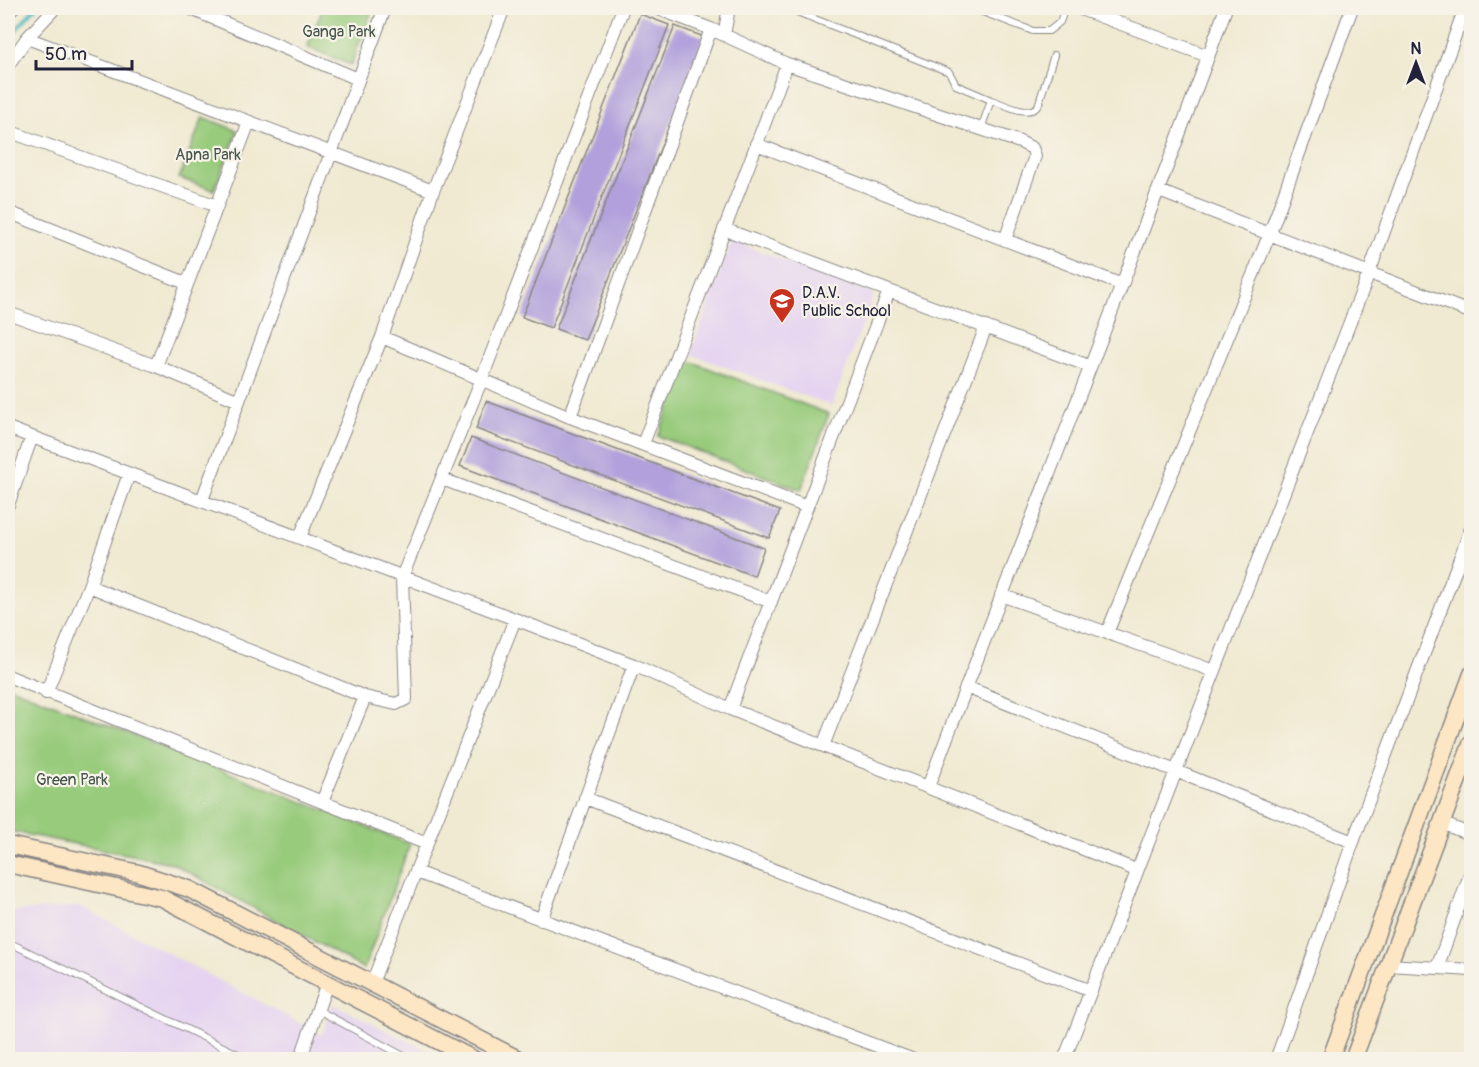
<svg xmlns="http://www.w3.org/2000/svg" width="1479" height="1067" font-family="Pangolin,sans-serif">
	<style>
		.built { fill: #e5d3f1 }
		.green { fill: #98cb7b; stroke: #5d765b; stroke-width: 1.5 }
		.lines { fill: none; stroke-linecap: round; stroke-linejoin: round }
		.stream { stroke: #43b3bc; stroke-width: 4 }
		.building { fill: #b1a0dc }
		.lane-casing { stroke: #898686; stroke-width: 8 }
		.street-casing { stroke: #898686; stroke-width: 14 }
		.secondary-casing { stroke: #898686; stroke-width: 19 }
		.lane { stroke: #fff; stroke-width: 6 }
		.street { stroke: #fff; stroke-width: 12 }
		.secondary { stroke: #fce6c4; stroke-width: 16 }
		.labels { text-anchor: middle; stroke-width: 4.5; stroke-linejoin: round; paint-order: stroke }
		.park-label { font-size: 16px; fill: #45554e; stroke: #f7f3e8 }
		.poi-label { font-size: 16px; fill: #22223b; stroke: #f7f3e8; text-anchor: start }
	</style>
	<rect width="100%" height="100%" fill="#f7f3e8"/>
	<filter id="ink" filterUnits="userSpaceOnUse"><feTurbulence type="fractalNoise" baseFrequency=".0167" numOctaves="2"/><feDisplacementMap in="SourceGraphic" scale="12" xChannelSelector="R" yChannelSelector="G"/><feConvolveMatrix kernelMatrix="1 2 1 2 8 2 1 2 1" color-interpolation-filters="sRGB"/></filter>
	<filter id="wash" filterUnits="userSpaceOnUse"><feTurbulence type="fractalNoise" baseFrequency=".008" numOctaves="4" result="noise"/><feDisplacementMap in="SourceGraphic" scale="24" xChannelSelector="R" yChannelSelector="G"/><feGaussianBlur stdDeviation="1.35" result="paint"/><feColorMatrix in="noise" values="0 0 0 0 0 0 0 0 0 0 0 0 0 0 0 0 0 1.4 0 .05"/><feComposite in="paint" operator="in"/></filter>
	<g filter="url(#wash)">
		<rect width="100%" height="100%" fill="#f0ead2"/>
		<path class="built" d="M732 241 874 294 832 406 690 354Z
			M80 906 322 1035 333 1004 444 1059 8 1060V912Z"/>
		<path class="green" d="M323 8H373L351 65 307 47Z
			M203 117 238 131 214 190 179 178Z
			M687 360 829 414 801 490 658 436Z
			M8 686 410 844 364 969 172 863 8 831Z"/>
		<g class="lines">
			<path class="stream" d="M8 39 35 8"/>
		</g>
		<g id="blocks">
			<path class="building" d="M640 14 669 25 551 328 522 317Z
				M675 26 704 37 585 340 556 329Z
				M486 401 780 511 769 538 476 429Z
				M471 438 764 548 754 576 460 466Z"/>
		</g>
	</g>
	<g filter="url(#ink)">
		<use href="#blocks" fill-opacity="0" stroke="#898686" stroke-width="1.5"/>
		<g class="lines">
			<g class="lane-casing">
				<path id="lane" d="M972 8 1033 31H1049L1060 22 1065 8
					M792 10 949 72 956 85 991 100 981 129
					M991 100C1005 104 1027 118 1038 106L1054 55
					M8 942 250 1060
					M318 1010 411 1060"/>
			</g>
			<g class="street-casing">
				<path id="street" d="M189 8 358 79
					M656 8 711 29 787 64 1020 142 1032 148 1035 156 1005 240
					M1078 8 1208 56
					M8 14 13 8
					M724 35 729 8
					M27 38 433 191
					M8 65 27 38 55 8
					M8 131 217 206
					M756 144 1120 284
					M1159 191 1472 313
					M8 212 186 283
					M724 229 1089 366
					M8 313 156 366 239 401
					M382 337 570 417 807 507
					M156 366 249 122
					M570 417 711 29
					M8 428 515 619 634 665 730 709 1136 870
					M643 444 787 64
					M442 479 771 602
					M202 500 385 8
					M8 505 31 439
					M300 537 382 337 433 191 504 8
					M89 586 365 697 396 704 406 699 402 577 481 381 623 8
					M1001 595 1214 671
					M1107 633 1270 233 1352 8
					M8 676 427 844
					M966 687 1353 842
					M46 693 89 586 129 474
					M730 709 889 291
					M823 746 986 327
					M928 787C1027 527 1131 269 1226 8
					M585 798 1091 991
					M322 802 365 697
					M1441 823 1472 835
					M416 872 914 1060
					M541 920 634 665
					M1388 965 1472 970
					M1437 968 1472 869
					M372 983 515 619
					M300 1060 327 983
					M1064 1060 1369 273 1465 8
					M1276 1060 1353 842 1472 526"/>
			</g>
			<g class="secondary-casing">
				<path id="secondary" d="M8 845 139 873 189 889 520 1060
					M8 864 162 898 475 1060
					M1330 1060 1472 674
					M1353 1060 1472 742"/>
			</g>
			<use href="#lane" class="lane"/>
			<use href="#street" class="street"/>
			<use href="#secondary" class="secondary"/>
		</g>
	</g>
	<defs>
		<g id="school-pin" transform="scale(1.35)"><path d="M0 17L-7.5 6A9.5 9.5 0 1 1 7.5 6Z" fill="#c8321e" stroke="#f7f3e8"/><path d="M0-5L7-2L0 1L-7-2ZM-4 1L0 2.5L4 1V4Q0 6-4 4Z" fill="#fff"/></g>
	</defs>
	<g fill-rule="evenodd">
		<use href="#school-pin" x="782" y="301"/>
	</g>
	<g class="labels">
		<g class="park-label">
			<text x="339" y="37">Ganga Park</text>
			<text x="208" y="160">Apna Park</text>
			<text x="72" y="785">Green Park</text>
		</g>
		<g class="poi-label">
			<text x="802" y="298">D.A.V.<tspan x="802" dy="18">Public School</tspan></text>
		</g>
	</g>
	<rect width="1479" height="1067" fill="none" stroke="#f7f3e8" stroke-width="30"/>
	<g transform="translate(1416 63)" stroke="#f7f3e8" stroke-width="4.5" paint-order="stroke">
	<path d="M0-4.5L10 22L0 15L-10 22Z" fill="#22223b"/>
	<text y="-9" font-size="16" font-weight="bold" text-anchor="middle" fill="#22223b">N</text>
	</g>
	<path d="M36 60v9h96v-9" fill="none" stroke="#22223b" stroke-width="3"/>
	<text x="45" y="60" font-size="18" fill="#22223b" stroke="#f7f3e8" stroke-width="4.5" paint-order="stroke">50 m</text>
</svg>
